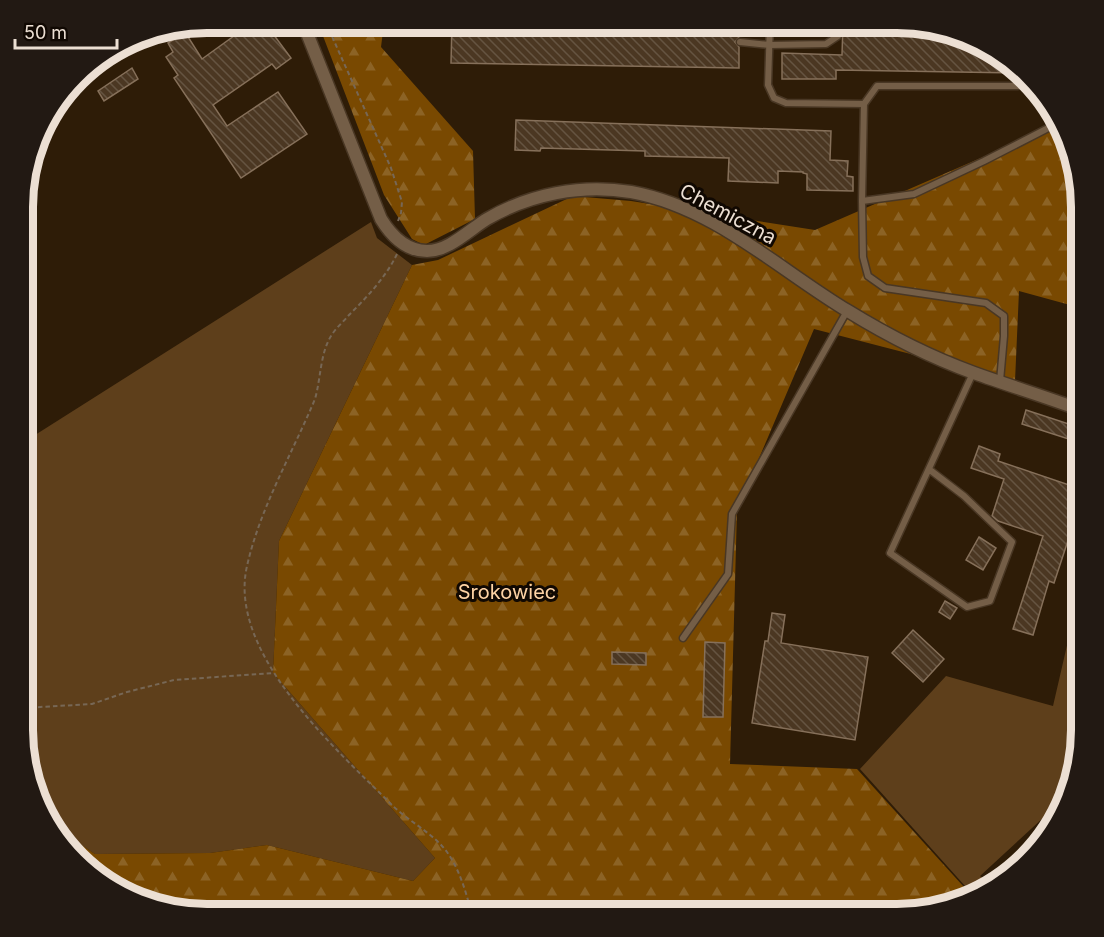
<svg xmlns="http://www.w3.org/2000/svg" width="1104" height="937" viewBox="0 0 1104 937" font-family="Inter,sans-serif">
  <defs>
    <pattern id="forest-firs" width="22" height="20" patternUnits="userSpaceOnUse" patternTransform="scale(1.5)"><rect width="22" height="20" fill="#794901"/><path d="M5 1l3.5 6h-7zM16 11l3.5 6h-7z" fill="#8c6325"/></pattern>
    <pattern id="building-back-hatch" width="6" height="6" patternUnits="userSpaceOnUse" patternTransform="scale(1.5)"><rect width="6" height="6" fill="#4b3722"/><path d="M-1 5l2 2M0 0l6 6M5-1l2 2" fill="none" stroke="#655441"/></pattern>
  </defs>
  <rect width="100%" height="100%" fill="#2e1c07"/>
  <path fill="#5e3f1b" d="M371,222l6,16 35,27 -133,276 -6,132 162,185 -22,23 -146,-36 -57,8 -115,1 -44,-29 -10,-14 -18,-69 1,-300z
    M1071,628h10v102l-13,65 -88,81 11,9 -17,11 -114,-127 86,-93 107,30z"/>
  <path fill="url(#forest-firs)" d="M318,23h66l-3,24 92,104 2,68 -51,26 -12,-6 -28,-44z
    M1061,123l20,72v113l-62,-17 -4,90 -201,-52 -77,181 -7,254 127,5 116,128 -5,3 -59,14h-702l-71,-14 -60,-40 -25,-35 44,29 115,-1 57,-8 146,36 22,-23 -162,-185 6,-132 133,-276 26,-5 135,-64 58,5 184,29z"/>
  <path fill="url(#building-back-hatch)" stroke="#86705a" stroke-width="1.5" d="M252,23h13l26,35 -15,11 -4,-5 -59,41 14,21 51,-34 29,42 -66,44 -67,-100 4,-3 -12,-18 7,-5 -5,-9 17,-11 17,27z
    M452,23h288l-1,14 -4,5 4,5v21l-288,-5z
    M843,23h66l69,18 45,32 -187,-3v9h-54v-26l60,2z
    M132,68l6,11 -34,22 -6,-10z
    M516,120l315,11 -1,29 18,1 -1,15 6,1v14l-46,-1v-16l-4,-1v-1l-25,-1v12l-50,-2 1,-23 -84,-2v-5l-104,-3 -1,3 -25,-1z
    M1026,410l55,18v15l-59,-19z
    M979,446l21,8 -2,7 83,28v12l-27,82 -5,-2 -16,54 -20,-6 30,-93 -45,-15 -6,-5 12,-37 -33,-11z
    M979,537l17,11 -13,22 -17,-10z
    M945,601l12,7 -7,11 -11,-7z
    M772,613l13,2 -4,28 87,14 -13,83 -103,-17 13,-82h3z
    M913,630l31,29 -21,23 -31,-29z
    M705,642l20,1 -2,74h-20z
    M612,652l34,1v12l-34,-1z"/>
  <g fill="none" stroke-linecap="round" stroke-linejoin="round">
    <defs>
      <path id="service" d="M770,23l-2,62 6,13 12,5 78,1 -2,97
        M740,42l30,3 56,-1 12,-8v-13
        M864,104l13,-18h141l12,-6
        M1000,381l4,-45v-20l-18,-13 -101,-15 -17,-12 -5,-19 -1,-56 52,-7 70,-33 76,-39
        M930,470l34,26 48,46 -22,59 -23,6 -77,-54 83,-180
        M683,638l45,-64 4,-60 115,-203"/>
      <path id="minor" d="M303,23l78,196c11,18 25,32 46,32 22,0 42,-21 60,-32 43,-25 94,-35 144,-27 83,15 147,77 217,119 39,24 82,46 126,62 36,13 72,24 107,37"/>
    </defs>
    <use href="#service" stroke="#493724" stroke-width="9"/>
    <use href="#minor" stroke="#493724" stroke-width="15"/>
    <path stroke="#776755" stroke-width="2" stroke-dasharray="4.5 3" stroke-linecap="butt" d="M326,23l65,145 11,34 -1,11 -3,8
      M397,254c-11,23 -30,43 -48,61 -6,7 -14,14 -18,21 -11,18 -10,42 -16,63 -23,55 -55,109 -68,167 -20,87 89,183 145,239 16,16 41,28 55,47 13,18 19,41 25,62
      M23,708l69,-4 35,-12 47,-12 99,-7"/>
    <use href="#service" stroke="#745e47" stroke-width="6"/>
    <use href="#minor" stroke="#745e47" stroke-width="12"/>
  </g>
  <g text-anchor="middle" dominant-baseline="central" stroke-width="6" stroke-linejoin="round" paint-order="stroke">
    <g font-size="20" fill="#ecdfd3" stroke="#100802">
      <text transform="translate(728 214) rotate(28)">Chemiczna</text>
    </g>
    <g font-size="20" fill="#fdd2a4" stroke="#100802">
      <text x="507" y="592">Srokowiec</text>
    </g>
  </g>
  <path d="M0 0H1104V937H0ZM207 33H897A174 174 0 0 1 1071 207V730A174 174 0 0 1 897 904H207A174 174 0 0 1 33 730V207A174 174 0 0 1 207 33Z" fill="#221913" fill-rule="evenodd"/>
  <path fill="none" stroke="#ecdfd3" stroke-width="8" d="M207 33H897A174 174 0 0 1 1071 207V730A174 174 0 0 1 897 904H207A174 174 0 0 1 33 730V207A174 174 0 0 1 207 33Z"/>
  <path d="M15 39v9h102v-9" fill="none" stroke="#ecdfd3" stroke-width="3"/>
  <text x="24" y="39" font-size="18" fill="#ecdfd3" stroke="#100802" stroke-width="4.5" paint-order="stroke">50 m</text>
</svg>
